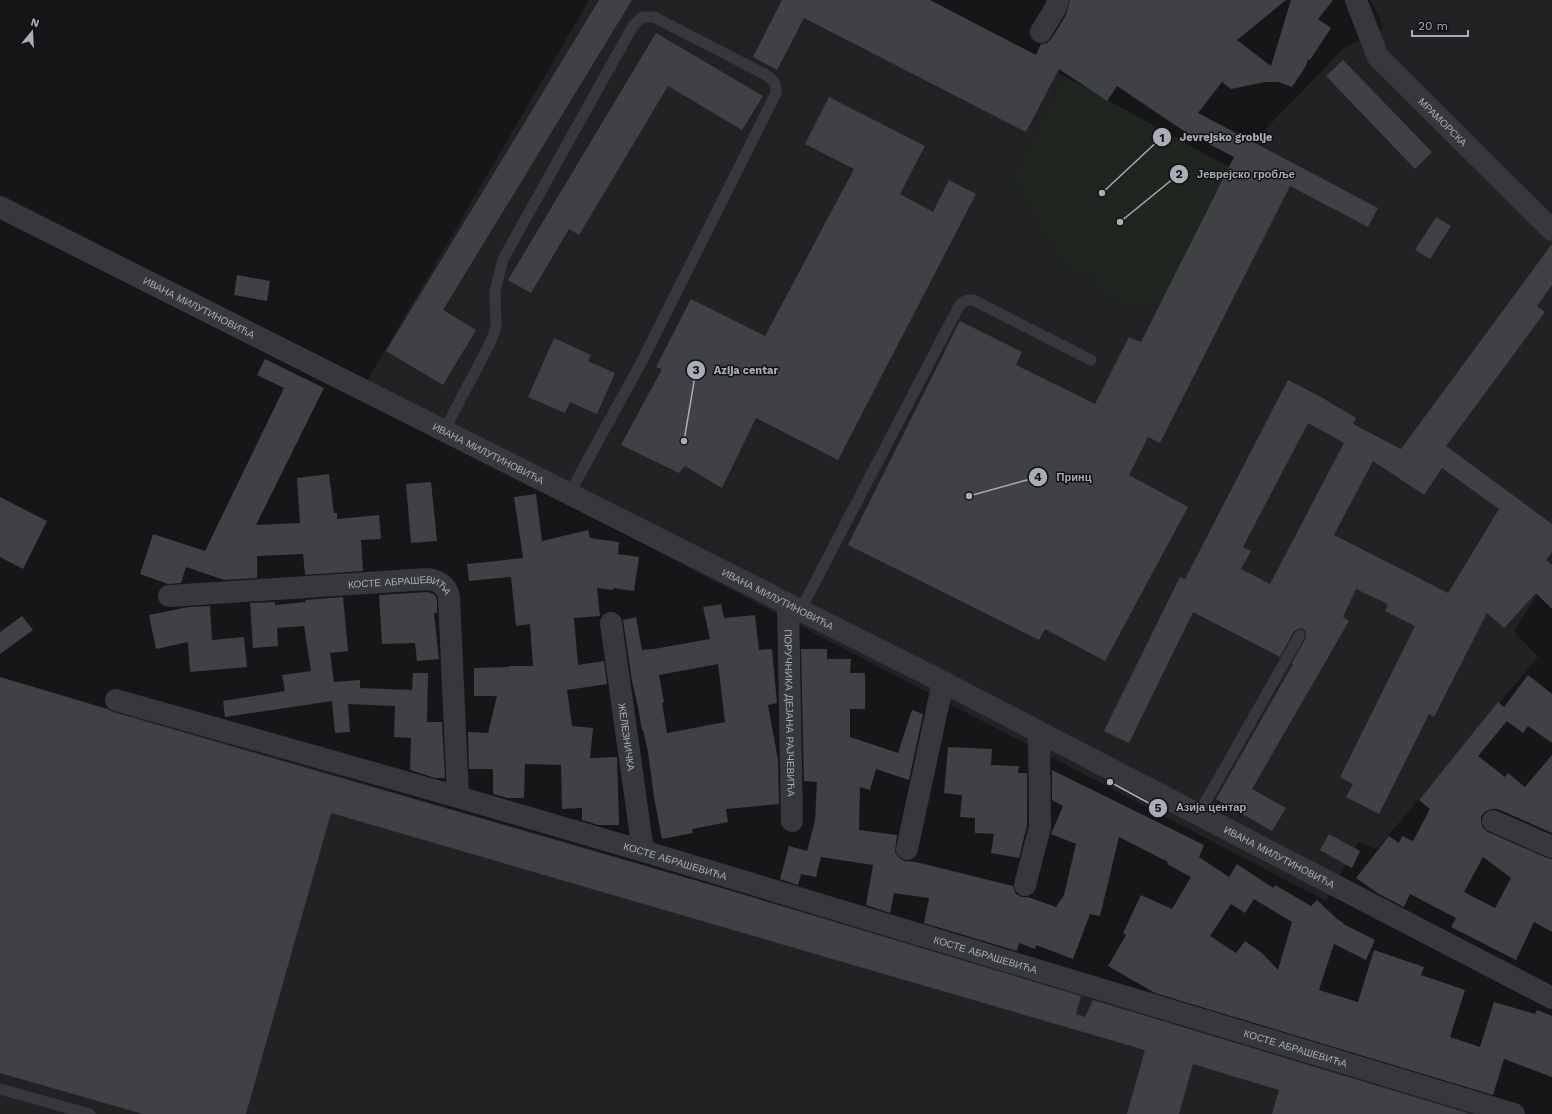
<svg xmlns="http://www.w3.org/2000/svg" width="1552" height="1114" viewBox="0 0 1552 1114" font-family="'Work Sans',sans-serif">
  <rect width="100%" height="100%" fill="#161618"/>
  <path fill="#222225" d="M589,0h332l65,33 78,43 -51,103 50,87 32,13 134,-112 114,-118 41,-22 -14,-27h182v572l-38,59 24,26 -161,192 -19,-7 -32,59 -967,-506z
    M0,677l813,237 686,200h-1499z"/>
  <path fill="#1e261f" d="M1064,76l165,91 -69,136 -21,5 -37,-16 -7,-13 -32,-13 -50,-87z"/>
  <path fill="#404145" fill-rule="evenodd" d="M599,0h33l-189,310 33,20 -33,55 -57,-34z
    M782,0h148l106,55 5,-11 6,-1 5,-5 14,-23 4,-15h216l-49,40 34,26 20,-66h42l-15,19 13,9 -21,32 -2,-1 -2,7 -14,21 -14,-5h-13l-34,7 -9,-7 -24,31 180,95 -10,19 -78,-41 -130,257 -12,-6 -19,38 59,32 -83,154 -60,-32 -6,11 -191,-95 112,-224 62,31 -6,13 79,39 34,-67 12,5 93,-185 -50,-26 -67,-45 -10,15 -48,-32 -33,63 -222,-114 -27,52 -24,-13z
    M656,33l107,63 -21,34 -74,-44 -89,149 -10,-6 -38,64 -23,-13z
    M1343,60l89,92 -17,17 -89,-93z
    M829,97l96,49 -25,48 33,18 16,-32 27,14 -138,266 -82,-42 -34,70 -37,-22 -6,7 -58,-28 41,-76 -6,-2 35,-68 74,37 89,-167 -49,-25z
    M1436,217l15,9 -21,33 -15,-9z
    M1552,244v41l-15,21 8,6 -99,134 106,78v28l-6,8 6,5v44l-16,-16 -32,35 -17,-15 -53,104 -5,-3 -50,100 -33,-17 7,-13 -13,-7 75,-151 -30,-15 3,-7 -32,-15 -13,28 6,4 -97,168 34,19 -14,23 -56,-32 77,-135 -1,-1 14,-25v-6l-2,-3 -4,-1 -6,3 -14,26 -87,-45 -64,131 -25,-12 76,-154 5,2 103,-199 33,17 35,21 -3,6 48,25zM1308,423l36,20 -74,141 -29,-15 10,-18 -8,-4zM1373,461l51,34 18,-27 57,41 -51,84 -114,-58z
    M237,275l33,6 -3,20 -33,-6z
    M554,338l37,17 -3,6 27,12 -18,41 -27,-12 -5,11 -37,-16z
    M265,359l59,29 -68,137 44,-2 -3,-45 32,-4 5,39h3v6l42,-4 2,24 -20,1 2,31 -58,4 -2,-21 -46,2v22l-33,2 -38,-13 -5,16 -13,1 -28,-10 13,-40 52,17 79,-163 -27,-13z
    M431,482l6,59 -26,2 -5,-59z
    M536,494l6,47 46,-11 2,8 29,4 -1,12 21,3 -5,34 -21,-3v2l-16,-2 3,28 -26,2 4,47 26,-4 3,23 -40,6 5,36 21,2 -3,30 27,-1 2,68h-21l-16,-5v-12l-20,1 -1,-44 -36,-1 -1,34h-16l-15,-4v-25h-24l-1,-37 20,1 9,-37h-23v-28l35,-1v-1h24l-3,-42 -14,2 -5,-49 -42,4 -2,-17 56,-6 -9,-61z
    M0,497l47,24 -24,48 -23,-12z
    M427,592l7,2 3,5v14h-3l5,46 -22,2 -2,-18 -33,1 -3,-49z
    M343,597l5,54 -18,2 4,29 26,-2v8l52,2 1,-17h15l-1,49h15l3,56h-10l-25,-8 1,-32 -17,-1 1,-31 -47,-2 2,28 -15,1 -3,-32 -107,16 -2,-16 62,-10 -3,-16 29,-4 -7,-45 -27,2 1,18 -25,2 -3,-45 25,-1v3l31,-3 -1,-2z
    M721,604l3,14 31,-3 4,35 13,-1 5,54 -9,2 10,55 1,44 -53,5 2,13 -36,7 1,4 -31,6 -8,-42 -6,-45 -5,-22h-1l-4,-23 -6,-26 -9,-61 13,-3 6,33 12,-1 56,-10 -7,-32zM718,664l7,58 -58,11 -5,-30 2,-1 -5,-27z
    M210,606l2,34 32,-3 3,30 -57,5 -2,-30 -32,7 -7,-34 39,-8z
    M22,616l11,14 -33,24v-22z
    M801,649h26v10h24l-1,14h15v36h-15v28l48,16 14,-43 11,4 -14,66 -33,-11 -6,21 -10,-3 -1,43 38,5 -2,17 4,6 5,3 12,1 97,24 3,8 6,3h6l28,10 8,-12 12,-51 -25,-10 12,-28 -11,-6v-30l152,75 -5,12 30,20 8,-13 36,24 2,-3 36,21 6,-6 20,19 7,4 -1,1 32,16 -9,20 -32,-16 -15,46 39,12 16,-52 50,17 -3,8 44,15 -15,47 30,10 14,-45 41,12 2,-4 15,6v61l-48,-18 -11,36 -338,-102 -47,-27 18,-31 -3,-2 18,-38 31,14 19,-32 -24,-13 1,-2 -49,-25 -19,79 -10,-2 -17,45 -37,-14 -1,4 -16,-6 -2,8 -93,-28 5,-25 -35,-5 -4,20 -24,-8 7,-40 -52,-8 -5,20 -15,-3 -3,11 -18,-6 9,-33 18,5 8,-30 2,-39 -13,-1zM1254,899l38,23 -14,48 -16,-17 -17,-12 -9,12 -26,-17 21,-32 14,9z
    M1528,675l24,19v49l-24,-17 -5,7 -16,-12 -29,35 27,21 3,-4 17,14 27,-32v78l-54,-24h-6l-6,2 -5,5v6l2,6 5,4 59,26 5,1v73l-18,-10 -18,38 -65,-33 5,-9 -46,-24 -6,13 -25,-13 -23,-16 33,-42 10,7 3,-7 11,5 17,-32 -11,-9 79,-98 6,5zM1483,857l28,21 -16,30 -31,-16z
    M0,677l107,32 6,3 605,175 363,109 -5,18 9,3 8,-17 378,114h-199l7,-24 -86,-26 -14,50h-52l18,-64 -814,-237 -85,301h-103l-143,-41z
    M948,747l44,2 -1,16 28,1 -1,7h9v52l-8,33 -28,-5 3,-19 -19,-1v-15l-15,-1 2,-22 -18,-2z
    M1329,834l31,17 -8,17 -32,-18z"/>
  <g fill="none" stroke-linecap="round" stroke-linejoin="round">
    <path stroke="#37383d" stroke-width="11" d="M444,431l46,-88 6,-15 -1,-37 8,-32 130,-233 9,-9h12l114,59c6,5 9,9 8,17l-135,270 -72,131
      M800,611l160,-307c4,-3 8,-5 13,-4l118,60
      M1198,815l102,-180
      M0,1089l90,25"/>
    <g stroke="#37383d" stroke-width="22">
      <path id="s1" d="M1356,0l22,57 174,173"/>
      <path d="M1041,32l14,-23 3,-9"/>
      <path id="s2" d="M169,596l259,-17c12,2 19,7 21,18l9,200"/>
      <path id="s3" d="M788,604l4,217"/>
      <path id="s4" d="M611,623l32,228"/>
      <path id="s5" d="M116,700l342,97 185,54 871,263"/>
      <path d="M1493,821l59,26"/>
      <path d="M907,849l36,-167"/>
      <path d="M1025,885l15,-58 -1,-94"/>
    </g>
    <path stroke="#37383d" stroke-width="22" id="s6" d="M0,207l943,475 609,316"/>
  </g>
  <g text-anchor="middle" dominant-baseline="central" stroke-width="3" stroke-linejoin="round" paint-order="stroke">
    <g font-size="10" fill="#a8adb8" stroke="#111113">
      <text stroke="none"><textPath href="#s1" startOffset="153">МРАМОРСКА</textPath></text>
      <text stroke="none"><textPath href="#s6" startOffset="223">ИВАНА МИЛУТИНОВИЋА</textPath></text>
      <text stroke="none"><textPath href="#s6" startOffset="547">ИВАНА МИЛУТИНОВИЋА</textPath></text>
      <text stroke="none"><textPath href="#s2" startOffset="233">КОСТЕ АБРАШЕВИЋА</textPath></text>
      <text stroke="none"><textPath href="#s6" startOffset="871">ИВАНА МИЛУТИНОВИЋА</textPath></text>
      <text stroke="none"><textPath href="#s3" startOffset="109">ПОРУЧНИКА ДЕЈАНА РАЈЧЕВИЋА</textPath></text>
      <text stroke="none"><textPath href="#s4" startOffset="115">ЖЕЛЕЗНИЧКА</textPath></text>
      <text stroke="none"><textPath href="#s6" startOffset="1435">ИВАНА МИЛУТИНОВИЋА</textPath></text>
      <text stroke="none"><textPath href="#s5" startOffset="582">КОСТЕ АБРАШЕВИЋА</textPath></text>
      <text stroke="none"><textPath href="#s5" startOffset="906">КОСТЕ АБРАШЕВИЋА</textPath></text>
      <text stroke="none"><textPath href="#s5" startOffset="1230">КОСТЕ АБРАШЕВИЋА</textPath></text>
    </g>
  </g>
  <path fill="none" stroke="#a8adb8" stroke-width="1.5" d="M1102 193L1162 137M1120 222L1179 174M684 441L696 370M969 496L1038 477M1110 782L1158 808"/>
  <g fill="#a8adb8" stroke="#111113" stroke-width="1.5">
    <circle cx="1102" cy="193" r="4"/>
    <circle cx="1120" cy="222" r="4"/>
    <circle cx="684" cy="441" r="4"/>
    <circle cx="969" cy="496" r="4"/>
    <circle cx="1110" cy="782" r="4"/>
    <circle cx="1162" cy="137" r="10"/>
    <circle cx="1179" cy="174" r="10"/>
    <circle cx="696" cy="370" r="10"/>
    <circle cx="1038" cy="477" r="10"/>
    <circle cx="1158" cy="808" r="10"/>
  </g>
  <g font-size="12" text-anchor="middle" font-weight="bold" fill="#111">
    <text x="1162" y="142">1</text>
    <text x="1179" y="178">2</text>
    <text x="696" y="374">3</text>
    <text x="1038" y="481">4</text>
    <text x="1158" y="812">5</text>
  </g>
  <g font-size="11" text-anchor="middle" font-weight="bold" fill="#a8adb8" stroke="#111113" stroke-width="3" stroke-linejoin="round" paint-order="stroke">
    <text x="1226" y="141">Jevrejsko groblje</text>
    <text x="1246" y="178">Јеврејско гробље</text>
    <text x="746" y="374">Azija centar</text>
    <text x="1074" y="481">Принц</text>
    <text x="1211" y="811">Азија центар</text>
  </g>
  <g transform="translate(32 32) rotate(18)" stroke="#111113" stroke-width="3" paint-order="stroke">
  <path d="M0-3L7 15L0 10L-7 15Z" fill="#a8adb8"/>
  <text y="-6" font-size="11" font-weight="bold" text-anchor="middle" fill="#a8adb8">N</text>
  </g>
  <path d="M1412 30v6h56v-6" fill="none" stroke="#a8adb8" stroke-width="2"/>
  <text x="1418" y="30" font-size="12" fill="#a8adb8" stroke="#111113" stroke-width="3" paint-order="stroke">20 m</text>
</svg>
